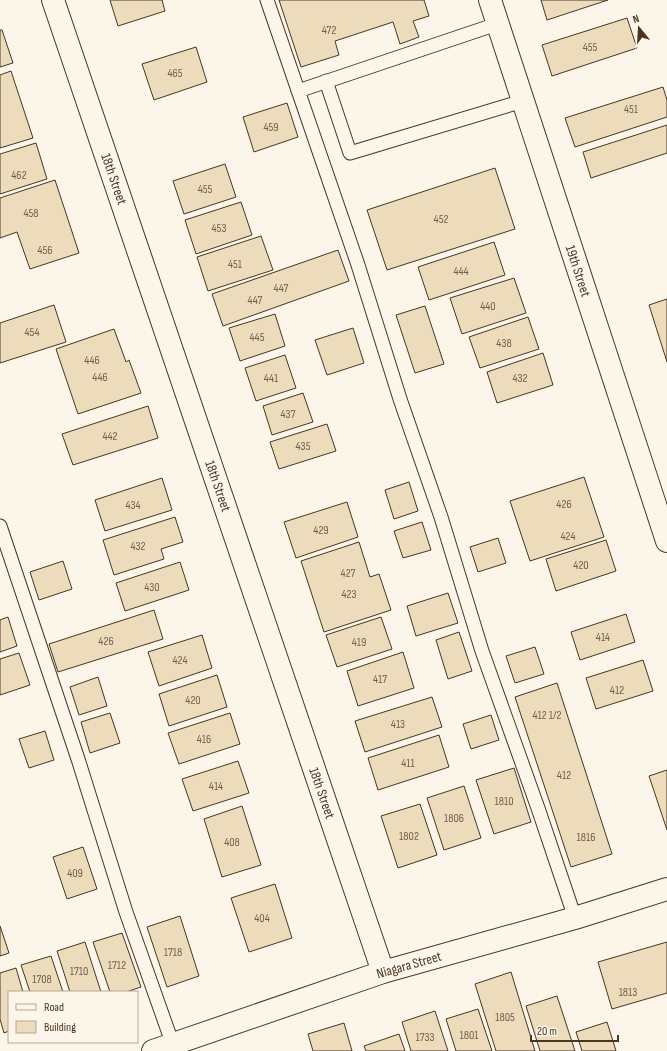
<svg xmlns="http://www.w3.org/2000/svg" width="667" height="1051" viewBox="0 0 667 1051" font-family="'Sofia Sans Condensed',sans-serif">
  <rect width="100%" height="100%" fill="#fbf6e9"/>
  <path fill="#ecdcbc" stroke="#4a3520" d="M110,0h52l3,11 -47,15z
    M279,0h145l5,16 -16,5 6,16 -19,7 -7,-22 -58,19 4,14 -38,12z
    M541,0h67l-61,20z
    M627,18l10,30 -85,28 -10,-31z
    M0,30h2l11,33 -13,4z
    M196,47l11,35 -53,18 -12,-36z
    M11,71l22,67 -33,10v-73z
    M663,87l4,13v17l-92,30 -10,-29z
    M287,103l11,34 -44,15 -11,-35z
    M667,125v28l-76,25 -8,-26z
    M36,143l11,36 -47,15v-40z
    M225,164l11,33 -52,17 -11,-33z
    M495,168l20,61 -128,41 -20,-60z
    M55,180l24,73 -49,16 -13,-37 -17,6v-40z
    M241,202l11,33 -56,19 -11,-34z
    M261,236l12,34 -65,21 -11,-34z
    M494,242l11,33 -76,25 -11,-33z
    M338,250l11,31 -126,45 -11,-32z
    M514,278l12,35 -64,21 -12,-36z
    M667,299v63l-18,-57z
    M54,305l12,37 -66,21v-40z
    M425,306l19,58 -29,9 -19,-58z
    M275,314l10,32 -45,15 -11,-33z
    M528,317l11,32 -59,19 -11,-31z
    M353,328l11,35 -37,12 -12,-35z
    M114,329l12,33 3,-2 12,33 -63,21 -22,-65z
    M543,353l10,32 -56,18 -10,-31z
    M285,355l11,33 -40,13 -11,-33z
    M303,393l10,29 -41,13 -9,-29z
    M148,406l10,32 -85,27 -11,-31z
    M327,424l9,27 -57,18 -9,-27z
    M584,477l20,60 -74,24 -20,-60z
    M162,478l10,32 -67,21 -10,-31z
    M409,482l9,29 -24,8 -9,-29z
    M347,502l11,35 -62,21 -12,-36z
    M175,517l8,25 -22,7 3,10 -50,16 -11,-35z
    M422,522l9,28 -28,8 -9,-27z
    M498,538l8,25 -28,9 -8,-25z
    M606,540l10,31 -60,20 -10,-32z
    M359,542l11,35 9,-3 12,36 -67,22 -23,-71z
    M63,561l9,28 -33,11 -9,-28z
    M180,562l9,28 -64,21 -9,-28z
    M448,593l10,30 -42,13 -9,-30z
    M154,610l9,29 -105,33 -9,-28z
    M626,614l9,28 -55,18 -9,-28z
    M8,617l9,29 -17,6v-32z
    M381,617l11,32 -55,18 -11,-32z
    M459,632l13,39 -24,8 -12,-39z
    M202,635l10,33 -53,18 -11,-34z
    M535,647l9,27 -29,9 -9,-27z
    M403,652l11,36 -56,18 -11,-35z
    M19,653l11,32 -30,10v-36z
    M643,660l10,31 -57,18 -10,-31z
    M217,675l10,32 -58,19 -10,-32z
    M98,677l9,29 -28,9 -9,-28z
    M557,683l55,171 -41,13 -56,-170z
    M432,697l10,30 -77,25 -10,-31z
    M110,713l10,30 -30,10 -9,-31z
    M230,713l10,31 -61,20 -11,-31z
    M491,715l8,25 -28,9 -8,-25z
    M45,731l9,29 -25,8 -10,-29z
    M439,735l10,32 -71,23 -10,-32z
    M238,761l11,32 -56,18 -11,-32z
    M514,768l17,54 -37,12 -18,-54z
    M667,770v60l-18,-54z
    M464,786l17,52 -37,12 -17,-52z
    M420,804l17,51 -39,13 -17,-52z
    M242,806l19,59 -39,12 -18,-58z
    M83,847l14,42 -30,10 -14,-42z
    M275,884l17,54 -43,14 -18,-54z
    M180,916l19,60 -32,11 -20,-60z
    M0,926l9,27 -9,3z
    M122,933l19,54 -15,5h-16l-17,-50z
    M85,942l16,50h-31l-13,-41z
    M667,942v51l-55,16 -14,-47z
    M51,956l12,36h-33l-9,-27z
    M16,968l7,24h-14v39l-5,2 -4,-14v-46z
    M511,972l24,79h-39l-21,-67z
    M557,996l18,55h-35l-14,-45z
    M478,1009l14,42h-36l-10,-32z
    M435,1011l13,40h-37l-9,-29z
    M607,1022l9,29h-34l-6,-19z
    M344,1023l8,28h-39l-5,-17z
    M399,1034l6,17h-39l-2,-5z"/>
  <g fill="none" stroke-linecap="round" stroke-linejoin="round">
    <defs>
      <path id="service" d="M267,0l91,265 42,134 41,118 41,134 57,160 36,107
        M326,81l24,72 173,-52
        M298,91l199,-67
        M0,526l78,233 48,153 47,133"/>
      <path id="minor" d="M53,0l330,972
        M490,0l177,541"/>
      <path id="tertiary" d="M153,1051l230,-79 192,-54 92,-29"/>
    </defs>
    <use href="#service" stroke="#4a3520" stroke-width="15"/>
    <use href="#minor" stroke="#4a3520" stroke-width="24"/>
    <use href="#tertiary" stroke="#4a3520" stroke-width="24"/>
    <use href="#service" stroke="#fbf6e9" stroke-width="13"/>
    <use href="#minor" stroke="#fbf6e9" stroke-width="22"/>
    <use href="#tertiary" stroke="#fbf6e9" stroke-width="22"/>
  </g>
  <g text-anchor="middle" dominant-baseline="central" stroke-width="3" stroke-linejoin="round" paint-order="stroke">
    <g font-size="12" fill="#725f47">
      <text x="329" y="30">472</text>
      <text x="590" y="47">455</text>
      <text x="175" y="73">465</text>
      <text x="631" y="109">451</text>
      <text x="271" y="127">459</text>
      <text x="19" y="175">462</text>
      <text x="205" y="189">455</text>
      <text x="31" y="213">458</text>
      <text x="441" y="219">452</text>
      <text x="219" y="228">453</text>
      <text x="45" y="250">456</text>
      <text x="235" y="264">451</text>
      <text x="461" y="271">444</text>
      <text x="281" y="288">447</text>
      <text x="255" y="300">447</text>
      <text x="488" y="306">440</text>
      <text x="32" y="332">454</text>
      <text x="257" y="337">445</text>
      <text x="504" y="343">438</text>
      <text x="92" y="360">446</text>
      <text x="100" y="377">446</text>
      <text x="271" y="378">441</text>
      <text x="520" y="378">432</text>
      <text x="288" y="414">437</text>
      <text x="110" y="436">442</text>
      <text x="303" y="446">435</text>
      <text x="564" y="504">426</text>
      <text x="133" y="505">434</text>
      <text x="321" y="530">429</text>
      <text x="568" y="536">424</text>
      <text x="138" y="546">432</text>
      <text x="581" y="565">420</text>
      <text x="348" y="573">427</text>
      <text x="152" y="587">430</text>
      <text x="349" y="594">423</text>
      <text x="603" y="637">414</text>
      <text x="106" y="641">426</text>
      <text x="359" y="642">419</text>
      <text x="180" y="660">424</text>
      <text x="380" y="679">417</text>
      <text x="617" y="690">412</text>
      <text x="193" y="700">420</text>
      <text x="547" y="715">412 1/2</text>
      <text x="398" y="724">413</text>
      <text x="204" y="739">416</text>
      <text x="408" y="763">411</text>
      <text x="564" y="775">412</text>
      <text x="216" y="786">414</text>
      <text x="504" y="801">1810</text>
      <text x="454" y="818">1806</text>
      <text x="409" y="836">1802</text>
      <text x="586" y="837">1816</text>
      <text x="232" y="842">408</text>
      <text x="75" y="873">409</text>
      <text x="262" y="918">404</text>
      <text x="173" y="952">1718</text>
      <text x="117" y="965">1712</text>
      <text x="79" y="971">1710</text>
      <text x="42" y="979">1708</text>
      <text x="628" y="992">1813</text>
      <text x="505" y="1017">1805</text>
      <text x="469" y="1035">1801</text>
      <text x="425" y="1037">1733</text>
    </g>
    <g font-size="14" fill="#4a3520" stroke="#fbf6e9">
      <text transform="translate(114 179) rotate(71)">18th Street</text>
      <text transform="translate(578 271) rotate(72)">19th Street</text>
      <text transform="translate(218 486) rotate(71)">18th Street</text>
      <text transform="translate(322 793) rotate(71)">18th Street</text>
      <text transform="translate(409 965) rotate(-16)">Niagara Street</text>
    </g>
  </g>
  <rect x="8" y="991" width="130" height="52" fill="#fbf6e9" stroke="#b4a999"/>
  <rect x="16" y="1004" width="20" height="6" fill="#fbf6e9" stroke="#b4a999"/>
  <text x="44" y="1011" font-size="12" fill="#4a3520">Road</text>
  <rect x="16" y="1021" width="20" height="12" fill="#ecdcbc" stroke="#b4a999"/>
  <text x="44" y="1031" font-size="12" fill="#4a3520">Building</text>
  <g transform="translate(639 28) rotate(342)" stroke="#fbf6e9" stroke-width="3" paint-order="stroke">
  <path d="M0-3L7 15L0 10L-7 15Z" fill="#4a3520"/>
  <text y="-6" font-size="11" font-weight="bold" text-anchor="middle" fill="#4a3520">N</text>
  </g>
  <path d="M531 1035v6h87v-6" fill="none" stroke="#4a3520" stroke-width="2"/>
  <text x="537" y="1035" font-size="12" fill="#4a3520" stroke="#fbf6e9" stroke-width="3" paint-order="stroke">20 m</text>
</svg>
